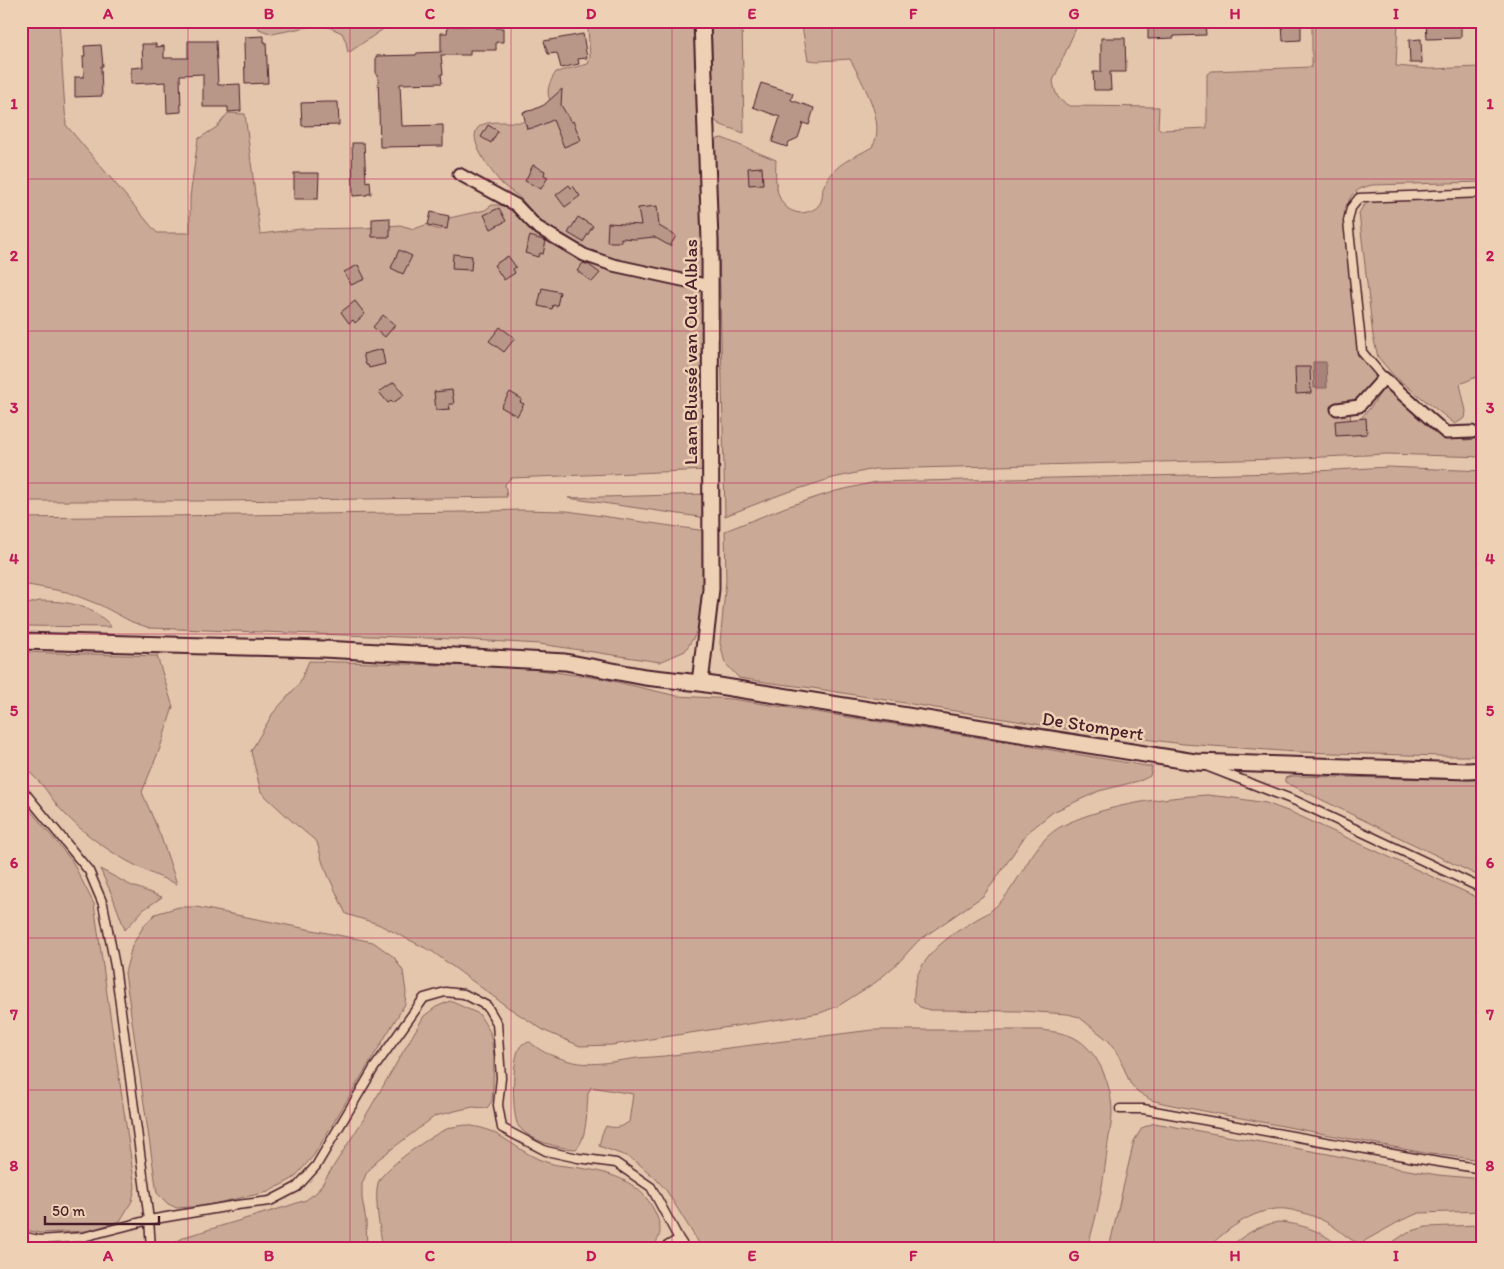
<svg xmlns="http://www.w3.org/2000/svg" width="1504" height="1269" viewBox="0 0 1504 1269" font-family="Itim,sans-serif">
  <rect width="100%" height="100%" fill="#e4c6ac"/>
  <filter id="ink" filterUnits="userSpaceOnUse"><feTurbulence type="fractalNoise" baseFrequency=".02" numOctaves="2"/><feDisplacementMap in="SourceGraphic" scale="10" xChannelSelector="R" yChannelSelector="G"/><feConvolveMatrix kernelMatrix="1 2 1 2 8 2 1 2 1" color-interpolation-filters="sRGB"/></filter>
  <g filter="url(#ink)">
    <path fill="#caaa96" stroke="#8a6460" d="M21,21h38l7,104 91,108h33v-36l8,-58 19,-12 11,-14 17,1 15,120 41,-5 63,-1 36,-3 14,4 17,-6 -2,4 12,3 4,-11 40,-9 7,-5h8l9,3 39,34 16,9 19,9 121,28 4,182 -197,8 -6,6 2,13 -283,4h-203z
      M256,21h139l-47,32 -2,-11 -4,-9 -13,-6 -12,-2 -45,9 -13,-5z
      M622,21h72l10,256c-36,-6 -81,-10 -115,-25 -11,-4 -37,-20 -45,-27 -9,-8 -15,-18 -23,-26 -5,-5 -12,-9 -18,-14 -9,-10 -35,-42 -26,-56 8,-12 40,-4 54,-8 8,-2 16,-9 23,-13 -9,-14 -7,-22 2,-36l32,-8 2,-6 -2,-30z
      M711,21h31l2,112 -23,-8 -7,-5z
      M801,21h278l-26,60c2,13 5,20 17,25l89,1 -1,20 3,3 46,-2v-54l5,-3 100,-4v-46h86l-2,45 34,3 50,-2 3,18v97l-111,3c-20,5 -24,11 -26,31l16,135c3,5 8,11 11,17 7,18 -9,29 -22,37l-1,25 20,-22 15,-22 70,51 10,3 18,-2v19l-96,-3 -107,5 -406,10 -41,9 -51,16 -57,22 -6,-268 -5,-108 8,-2 54,22c-1,19 -2,50 24,53 6,0 15,-3 18,-7 5,-5 4,-11 5,-18 2,-6 8,-14 13,-19 10,-10 25,-15 36,-22 16,-23 -11,-67 -22,-88l-31,2 -11,-1z
      M1483,196v178l-23,10 6,27 -1,7 -10,6 -61,-48 -16,-19 -5,-21 -14,-123 4,-7 6,-4z
      M1388,467l95,4v285h-41l-146,-4 -112,-8 -105,-13 -267,-43 -40,-5 -33,-5 -14,-15 -5,-20 6,-63 -1,-49 61,-24 50,-16 40,-9 405,-9z
      M708,494l-1,24 -139,-20z
      M520,510l47,1 139,20 -2,80 -10,26 -9,14 -25,11 -120,-18 -85,-5 -305,-11 -18,-6 -32,-17 -33,-13 -39,-7 -7,3v-70l442,-6z
      M39,601c22,0 42,2 61,15 4,4 9,6 11,11l-90,-1v-20z
      M21,652l136,4 16,51 -13,41 -18,44 19,45 16,47c-42,-16 -81,-38 -113,-71 -8,-8 -14,-18 -21,-27 -7,-8 -15,-15 -22,-22z
      M309,661l197,6 34,3 64,9 73,17 55,3 238,37 182,31 -2,9 -8,4 -43,11 -46,21 -26,21 -31,46 -13,17 -65,45 -20,22 -22,19 -38,24 -18,7 -208,32 -32,1 -35,-15 -36,-23 -76,-56 -55,-28 -32,-10 -23,-50 -6,-22 -24,-20 -32,-30 -10,-41 22,-38 26,-29z
      M1292,776l191,4v98l-198,-96v-4z
      M1207,795l27,3 32,5 27,10 190,87v260l-53,-6 -263,-50 -16,-4 -14,-9 -7,-8 -11,-27 -10,-15 -30,-24 -11,-3 -47,-3 -91,-1 -10,-3 -6,-6c-1,-15 3,-30 13,-42 13,-18 32,-29 50,-40 5,-3 12,-6 16,-10 29,-24 37,-69 73,-85 44,-20 94,-26 141,-29z
      M21,799l51,62 22,43 41,283 -3,14 -12,20 -32,10 -48,2 -19,-4z
      M100,869l30,16 32,12 -19,13 -18,20 -13,-35z
      M179,907h17l177,35 21,15 9,14 3,21 -1,12 -91,151 -20,23 -26,14 -65,14 -26,2 -9,-4 -11,-11 -32,-220 7,-27 11,-19 12,-13z
      M450,1001l29,13 11,18 4,23 -1,30 -1,16 -5,7 -14,-1 -14,3 -24,6 -59,45 -10,13 -4,10v14l4,23 1,27h-194l3,-6 8,-5 101,-30 21,-7 11,-8 48,-75 59,-101 12,-9z
      M872,1030h170c12,2 26,3 36,10 22,14 34,47 34,73 0,10 -3,21 -4,30 -4,36 -10,71 -21,105h-385l-36,-58 -10,-11 -18,-16 -12,-7 -27,-10 3,-12 4,-8c10,3 15,1 23,-4l4,-28 -42,-7 -3,6c-1,15 -1,47 -12,56 -18,-1 -44,-7 -57,-22 -8,-10 -7,-70 1,-80 2,-4 6,-4 10,-5 8,7 16,12 27,15 31,12 49,5 81,1 9,-1 18,-1 27,-2z
      M1154,1123l174,31 68,14 42,7 45,4v32l-64,2 -17,7 -36,20 -4,4c-14,-3 -23,-16 -36,-22 -11,-6 -27,-11 -40,-13 -28,-3 -60,20 -78,39h-99l25,-107 8,-13z
      M466,1125c6,1 13,2 19,4 22,8 39,26 61,33 11,4 23,4 34,6 34,5 64,15 77,49 5,12 4,22 -6,31h-268c-3,-18 -9,-49 -5,-65 4,-14 55,-49 69,-54 6,-3 13,-3 19,-4z
      M1278,1222c24,2 45,9 63,26h-112c14,-13 31,-23 49,-26z
      M1478,1225l5,1v22h-99l24,-16 18,-5z"/>
    <path fill="#a78479" stroke="#825c5a" d="M1313,362h13l1,26h-13z"/>
    <path fill="#b99788" stroke="#4a1f2b" d="M472,21h3l4,5h17v2h7v14h-7v8h-26v5h-29l2,19h-2l1,9 -42,1 2,42 41,-1v21l-63,1 -2,-72h-2v-19l40,-1 1,-2 24,-1v-19h6l1,-7h20z
      M1148,21h57l1,14 -32,1v2l-26,1z
      M1426,21h35v17l-34,1z
      M1282,22h19v18l-18,1z
      M583,34l4,24 -9,1 1,5 -18,4 -4,-15 -9,1 -4,-13z
      M264,36v6h2l2,41 -23,1 -1,-41h1v-6z
      M1101,38h24l1,34h-16l1,18h-17l-1,-18h8z
      M1421,39l1,24h-12l-1,-23z
      M188,41h28l2,44 22,-1 1,27 -13,1v-5h-25v-33l-23,1 1,37 -14,1 -1,-31 -35,2v-16l12,-1 -1,-23h14v3l8,-1v12h24z
      M101,45l2,21h-2l1,30 -27,1v-20h9l-1,-21h2l-1,-10z
      M761,83l32,10 -2,7 23,8 -5,17 -6,-2 -5,15 -9,4 -2,5 -15,-5 8,-25 -27,-10z
      M562,89l-1,16 10,17 2,-1 8,19 -17,7 -11,-27 -16,7 -10,2 -4,-17 10,-2 11,-5z
      M326,102h12l1,23 -37,1 -1,-23z
      M488,125l10,6 -7,12 -10,-6z
      M352,143h12l2,39 4,-1 1,13h-4v1l-14,1z
      M533,165l12,6 -1,4 4,2 -7,12 -16,-8z
      M762,167l1,17 -14,1 -1,-17z
      M294,173h25l-1,26h-24z
      M569,185l2,3 2,-2 7,10 -15,11 -9,-12z
      M657,206l2,20 17,10 -6,10 -16,-9 -19,2 -14,-1v4h-14l1,-19 33,2 -3,-17z
      M499,208l7,13 -15,8 -7,-14z
      M431,212l18,4 -2,13 -19,-4z
      M578,217l15,9 -10,16 -15,-9z
      M390,218v19h-18v-18z
      M530,236l16,5 -3,13 -3,-1 -2,4 -13,-4z
      M399,250l13,6 -9,18 -12,-6z
      M453,254l19,2 -1,14 -19,-1z
      M508,256l8,11 -3,2 2,4 -11,7 -10,-15z
      M583,263l6,2 11,8 -8,9 -15,-11z
      M358,265l7,14 -14,6 -7,-13z
      M542,288l18,4 -3,14 -4,-1 -1,4 -14,-3z
      M355,301l10,13 -10,9 -2,-3 -4,3 -8,-11z
      M383,315l12,10 -10,12 -12,-10z
      M500,327l15,11 -11,14 -15,-11z
      M382,349l3,15 -16,4 -1,-3h-2l-3,-11z
      M1295,367h15l1,26 -15,1z
      M394,382l10,13 -11,8 -2,-2 -3,2 -9,-11z
      M452,390l2,14h-5l1,5 -14,1 -2,-18z
      M510,392l12,7 -2,3 4,2 -7,12 -16,-9z
      M1366,418l1,16 -31,2 -1,-15z"/>
    <g fill="none" stroke-linecap="round" stroke-linejoin="round">
      <defs>
        <path id="service" d="M1384,378l-22,-26 -14,-131 3,-13 8,-10 124,-5
          M1206,766l90,35 187,88
          M21,788l68,83 14,33 12,62 34,254 2,28
          M1120,1109h23l283,51 57,9
          M21,1236l18,4 44,-3 66,-17 88,-15 33,-4 27,-14 19,-21 58,-98 50,-70 21,-6 19,2 23,12 10,17 4,55 -3,27 4,23 44,23 32,7 38,5 35,24 28,52 6,9
          M664,1248l15,-9"/>
        <path id="pedestrian" d="M459,174l57,31 21,22 47,28 29,10 97,21
          M1337,409l22,-3 25,-28 62,55 26,-1"/>
        <path id="minor" d="M21,641l302,8 242,13 80,15 55,6 495,79 273,9 15,-1
          M700,683l11,-94 -1,-348 -8,-220"/>
      </defs>
      <use href="#service" stroke="#4a1f2b" stroke-width="11"/>
      <use href="#pedestrian" stroke="#4a1f2b" stroke-width="15"/>
      <use href="#minor" stroke="#4a1f2b" stroke-width="19"/>
      <use href="#service" stroke="#eed1b4" stroke-width="8"/>
      <use href="#pedestrian" stroke="#eed1b4" stroke-width="11"/>
      <use href="#minor" stroke="#eed1b4" stroke-width="15"/>
    </g>
  </g>
  <path fill="none" stroke="#c2185b" stroke-width="1" stroke-opacity="0.55" d="M188,21v1227M350,21v1227M511,21v1227M672,21v1227M832,21v1227M994,21v1227M1154,21v1227M1316,21v1227M21,179h1462M21,331h1462M21,483h1462M21,634h1462M21,786h1462M21,938h1462M21,1090h1462"/>
  <g text-anchor="middle" dominant-baseline="central" stroke-width="5" stroke-linejoin="round" paint-order="stroke">
    <g font-size="19" fill="#4a1f2b" stroke="#eed1b4">
      <text transform="translate(690 352) rotate(-90)">Laan Blussé van Oud Alblas</text>
      <text transform="translate(1093 726) rotate(9)">De Stompert</text>
    </g>
  </g>
  <rect width="1504" height="1269" fill="none" stroke="#eed1b4" stroke-width="55"/>
  <path d="M45 1216v8h114v-8" fill="none" stroke="#4a1f2b" stroke-width="2.5"/>
  <text x="52" y="1216" font-size="15" fill="#4a1f2b" stroke="#eed1b4" stroke-width="4" paint-order="stroke">50 m</text>
  <rect x="28" y="28" width="1448" height="1214" fill="none" stroke="#c2185b" stroke-width="2"/>
  <g font-size="16" text-anchor="middle" font-weight="bold" fill="#c2185b">
    <text x="108" y="19">A</text>
    <text x="269" y="19">B</text>
    <text x="430" y="19">C</text>
    <text x="591" y="19">D</text>
    <text x="752" y="19">E</text>
    <text x="913" y="19">F</text>
    <text x="1074" y="19">G</text>
    <text x="1235" y="19">H</text>
    <text x="1396" y="19">I</text>
    <text x="14" y="109">1</text>
    <text x="1490" y="109">1</text>
    <text x="14" y="261">2</text>
    <text x="1490" y="261">2</text>
    <text x="14" y="413">3</text>
    <text x="1490" y="413">3</text>
    <text x="14" y="564">4</text>
    <text x="1490" y="564">4</text>
    <text x="14" y="716">5</text>
    <text x="1490" y="716">5</text>
    <text x="14" y="868">6</text>
    <text x="1490" y="868">6</text>
    <text x="14" y="1020">7</text>
    <text x="1490" y="1020">7</text>
    <text x="14" y="1171">8</text>
    <text x="1490" y="1171">8</text>
    <text x="108" y="1261">A</text>
    <text x="269" y="1261">B</text>
    <text x="430" y="1261">C</text>
    <text x="591" y="1261">D</text>
    <text x="752" y="1261">E</text>
    <text x="913" y="1261">F</text>
    <text x="1074" y="1261">G</text>
    <text x="1235" y="1261">H</text>
    <text x="1396" y="1261">I</text>
  </g>
</svg>
